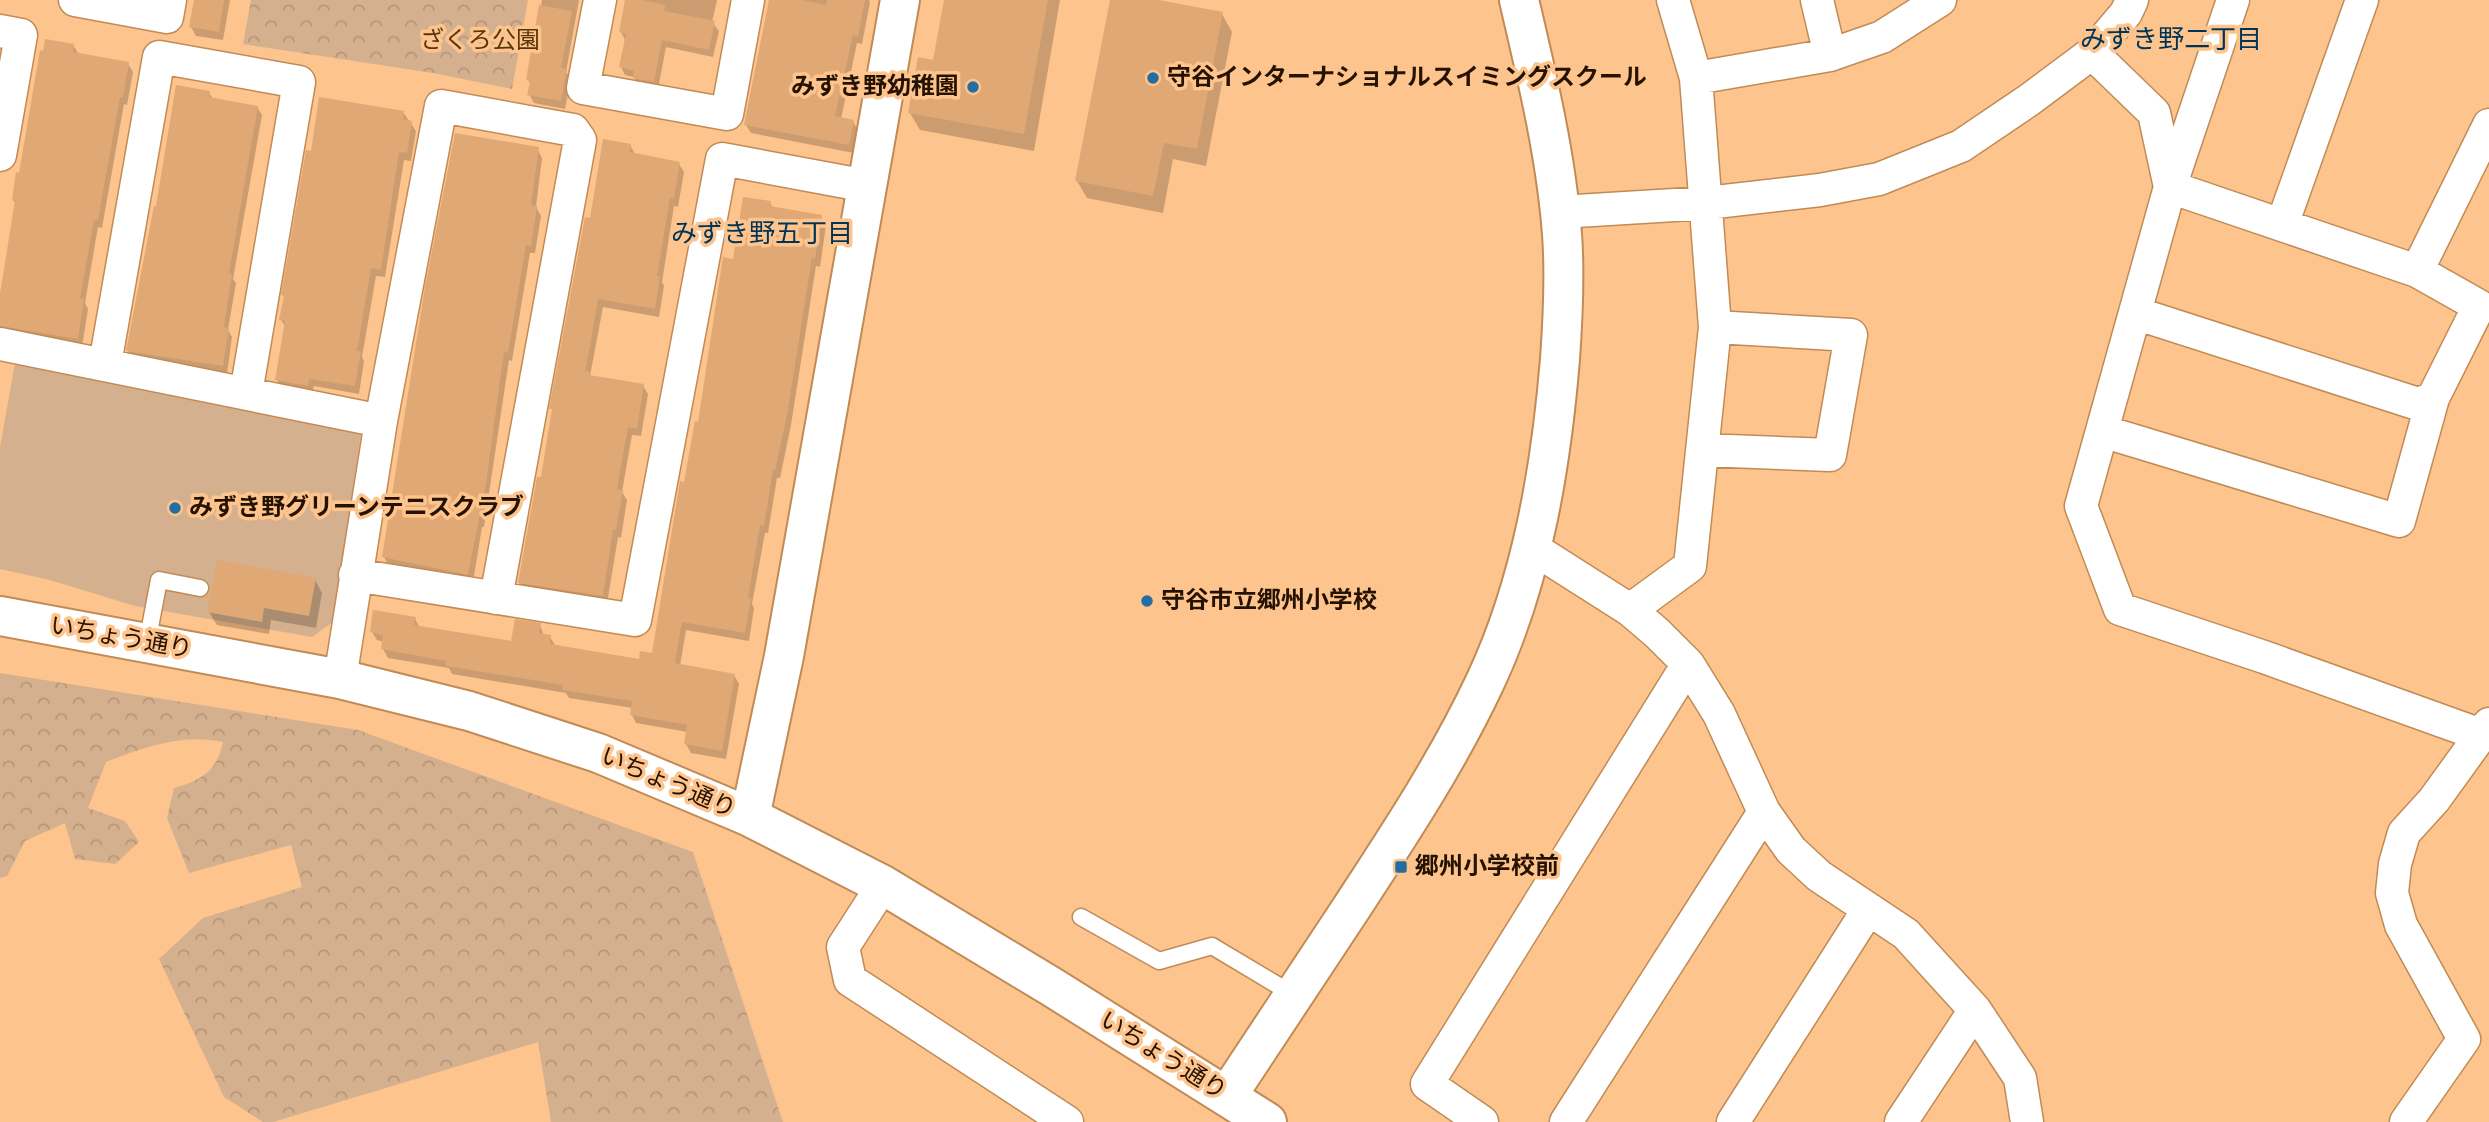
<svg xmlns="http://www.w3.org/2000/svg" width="2489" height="1122" viewBox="0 0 2489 1122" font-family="'Alegreya Sans','Noto Sans JP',sans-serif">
  <defs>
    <pattern id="forest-crowns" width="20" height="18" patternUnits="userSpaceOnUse" patternTransform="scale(1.75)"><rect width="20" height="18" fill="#d5b08e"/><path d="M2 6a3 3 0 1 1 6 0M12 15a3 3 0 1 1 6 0" fill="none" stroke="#b79679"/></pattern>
  </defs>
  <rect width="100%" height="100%" fill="#fdc48d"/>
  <path fill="url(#forest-crowns)" d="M251,0h277l-16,89 -79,-16 -190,-29z
    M0,673l358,57 335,122 90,270h-232l-13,-80 -265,80h-10l-39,-25 -65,-138 44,-41 99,-31 -11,-42 -102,28 -22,-55 7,-30c27,-7 44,-18 49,-46 -42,-9 -78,5 -117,20l-18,46 37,13 14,21 -24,22 -40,-5 -10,-36 -40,18 -18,35 -7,2z"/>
  <path fill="#d5b08e" d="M15,363l347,63 -28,195 -22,16 -177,-31 -85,-26 -50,-11v-122z"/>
  <path fill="#0003" d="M195,0h35l-7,40 -27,-4 -5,-9z
    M542,0h37l-13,72 5,7 -6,30 -31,-6 -5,-9 2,-9 -3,-5z
    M627,0h90l-5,22 7,9 -6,26 -47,-10 -8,42 -19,-3 -5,-9 -9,-2 -4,-8 4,-27 -4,-8z
    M771,0h98l1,2 -8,42 -5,-1 -16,76 12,3 5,8 -4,23 -103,-20 -5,-8z
    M946,0h114l-26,151 -114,-21 -10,-17 25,-51z
    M1112,0h38l72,14 10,18 -26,134 -33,-7 -10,54 -76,-15 -10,-17z
    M73,45l5,8 50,11 5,8 -6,33 -3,-1 -22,124 -4,-1 -13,76 3,6 -6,38 -82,-13v-36l16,-94 -3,-4 7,-25z
    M209,93l4,6 44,8 5,8 -29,164 3,4 -8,47 4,7 -5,37 -95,-16 -4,-8z
    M403,112l13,19 -5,30 -7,-1 -19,117 -9,-1 -14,81 2,4 -5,33 -45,-8 -2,8 -30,-6 -5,-8 9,-52 -5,-8 4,-22 -2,-3 29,-142z
    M630,145l5,9 44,10 5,8 -6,35 -4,-1 -12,76 2,4 -5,31 -56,-10 -13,69 53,10 5,8 -7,42 -9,-1 -10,57 5,8 -6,38 -3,-1 -11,67 -83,-13 -5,-9 23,-103 11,-68 -2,-3 41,-188z
    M537,149l5,9 -6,49 5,9 -6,37h-5l-18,108 -3,-1 -25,167h-2l-9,55 -84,-16 -5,-9z
    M770,203l3,5 48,9 5,8 -6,42 -4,-1 -25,159 -11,53h-3l-9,55h-3l-13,71 2,4 -5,33 -63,-11 -6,36 54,9 5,9 -13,75 -35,-6 -5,-9 2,-12 -52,-9 -4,-8 1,-7 -64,-10 -3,-5 -114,-19 -3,-6 -61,-10 -5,-9 1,-7 -7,-2 -5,-8 43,-13 5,9 93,15 27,-18 4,11 6,1 5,8 85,16 14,-6 32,-171 48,-223z
    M315,580l7,13 -6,35 -45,-8 -2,14 -52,-9 -8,-13z"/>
  <path fill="#dfa874" d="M194,0h30l-5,32 -30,-5z
    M625,0h17l24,5 -2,6 51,10 -6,29 -47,-10 -8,42 -21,-4 1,-7 -15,-4 7,-33 -7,-2z
    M769,0h33l24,5 1,-5h38l-7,36 -5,-1 -18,81 19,4 -5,25 -105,-20z
    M944,0h104l-24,134 -116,-21 10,-56 15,3z
    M1110,0h49l64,12 -26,137 -33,-6 -11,53 -78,-15z
    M539,5l33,6 -11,57 6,1 -6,32 -34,-6 3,-14 -4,-1z
    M45,39l29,5 -1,8 56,10 -6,35h-3l-22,123h-4l-14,78 4,1 -6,40 -78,-13v-32l15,-94h-3l4,-28 3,1 21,-123 3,1z
    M176,85l34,6 -1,6 49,9 -29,167 3,1 -8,53 5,1 -6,38 -97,-15 28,-145h2z
    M319,97l85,14 -1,8 9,2 -5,32 -8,-1 -18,118 -10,-2 -14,83h4l-6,35 -46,-7 -1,7 -33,-6 10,-59 -6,-1 5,-24 -3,-1 25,-145 5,1z
    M455,133l84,14 -8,58 6,1 -6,40 -5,-1 -18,108 -4,-1 -18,131 -18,92 -86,-18 43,-270z
    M603,139l28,5 -1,8 50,10 -6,37 -4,-1 -13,78h3l-5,33 -57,-10 -8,47 -5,25 5,1 -1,3 55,9 -7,45 -9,-2 -11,62 6,1 -7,40 -3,-1 -10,67 -85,-13 19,-106h4l11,-68h-3l36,-192 5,1z
    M743,197l28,4 -1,5 52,9 -7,44 -3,-1 -25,157 -12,56 -2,-1 -9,56 -4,-1 -12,73h3l-6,35 -63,-11 -7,41 60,11 -13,77 -38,-7 3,-19 -57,-10 2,-14 -70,-11 1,-5 -117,-19v-5l-65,-12 2,-14 -13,-3 3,-22 43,7 -2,8 97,16 4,-22 26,4 -2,10 12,2 -1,9 89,15 1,-8 12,2 28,-172 4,1 11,-61 3,1 25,-165 10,2z
    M217,560l99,18 -7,38 -45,-8 -2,14 -55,-10z"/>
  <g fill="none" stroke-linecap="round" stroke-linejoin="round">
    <defs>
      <path id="lane" d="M147,643l12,-63 41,8
        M1081,917l78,44 53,-15 82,49"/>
      <path id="street" d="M75,0l92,17 3,-17
        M600,0l-17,88 144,26 21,-114
        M1817,0l13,55
        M0,31l21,4 -21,120
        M2092,53l62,60 16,74 -89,319 39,103 144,48 217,78
        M1696,78l134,-23 52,-18 58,-37
        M1560,212l147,-9 113,-13 59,-11 82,-33 68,-46 63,-47 34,-40 6,-13
        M2282,225l80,-225
        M2417,271l72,-146
        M2135,313l283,91 15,-6
        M0,344l381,77
        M105,364l54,-307 140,25 -53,311
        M2102,431l297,90 34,-123 46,-92 -62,-35 -247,-84 63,-187
        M1703,450l127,5 21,-120 -136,-8
        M1531,547l99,63 27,23 31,31 31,50 45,98 27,38 28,26 87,58 69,76 45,68 7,44
        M355,575l280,45 87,-461 145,27
        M1630,610l60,-44 25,-239 -19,-249 -23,-78
        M340,679l41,-258 60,-315 132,24 7,10 -84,458
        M883,885l-40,62 7,33 217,142
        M1482,1122l-55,-38 261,-420
        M1566,1122l198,-310
        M1733,1122l135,-212
        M1901,1122l74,-112
        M2406,1122l58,-83 -63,-114 -9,-32 3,-29 9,-31 30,-33 55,-76"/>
      <path id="secondary" d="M0,616l340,63 129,32 129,42 152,64 133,68 169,102 215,135
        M750,817l34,-161 116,-656
        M1227,1096c42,-63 83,-126 125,-189 47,-72 96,-146 133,-225 47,-100 66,-214 75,-323 3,-42 5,-84 2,-125 -6,-79 -25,-157 -43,-234"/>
    </defs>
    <use href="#lane" stroke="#c18b56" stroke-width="19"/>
    <use href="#street" stroke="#c18b56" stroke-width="35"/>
    <use href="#secondary" stroke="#c18b56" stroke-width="42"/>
    <use href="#lane" stroke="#fff" stroke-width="16"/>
    <use href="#street" stroke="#fff" stroke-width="32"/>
    <use href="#secondary" stroke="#fff" stroke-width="38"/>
  </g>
  <g fill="#246da1" stroke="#fdc48d" stroke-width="2.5">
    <circle cx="1153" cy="78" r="7"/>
    <circle cx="973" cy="87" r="7"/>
    <circle cx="175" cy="508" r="7"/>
    <circle cx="1147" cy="601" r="7"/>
    <rect x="1394" y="860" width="14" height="14" rx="3.5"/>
  </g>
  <g text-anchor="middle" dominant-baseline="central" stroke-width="7" stroke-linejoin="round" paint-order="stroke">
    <g font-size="24" fill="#59350b" stroke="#fdc48d">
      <text x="480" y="41">ざくろ公園</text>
    </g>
    <g font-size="24" font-weight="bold" fill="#261200" stroke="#fdc48d" text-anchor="start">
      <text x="1167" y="78">守谷インターナショナルスイミングスクール</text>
      <text x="959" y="87" text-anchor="end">みずき野幼稚園</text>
      <text x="189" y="508">みずき野グリーンテニスクラブ</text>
      <text x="1161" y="601">守谷市立郷州小学校</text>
      <text x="1415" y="867">郷州小学校前</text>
    </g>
    <g font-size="24" fill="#261200" stroke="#fdc48d">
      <text transform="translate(121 638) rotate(10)">いちょう通り</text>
      <text transform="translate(668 783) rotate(23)">いちょう通り</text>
      <text transform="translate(1163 1056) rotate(32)">いちょう通り</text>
    </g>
    <g font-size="26" fill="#003456" stroke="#fdc48d">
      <text x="2171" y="40">みずき野二丁目</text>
      <text x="762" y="234">みずき野五丁目</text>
    </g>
  </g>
</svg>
